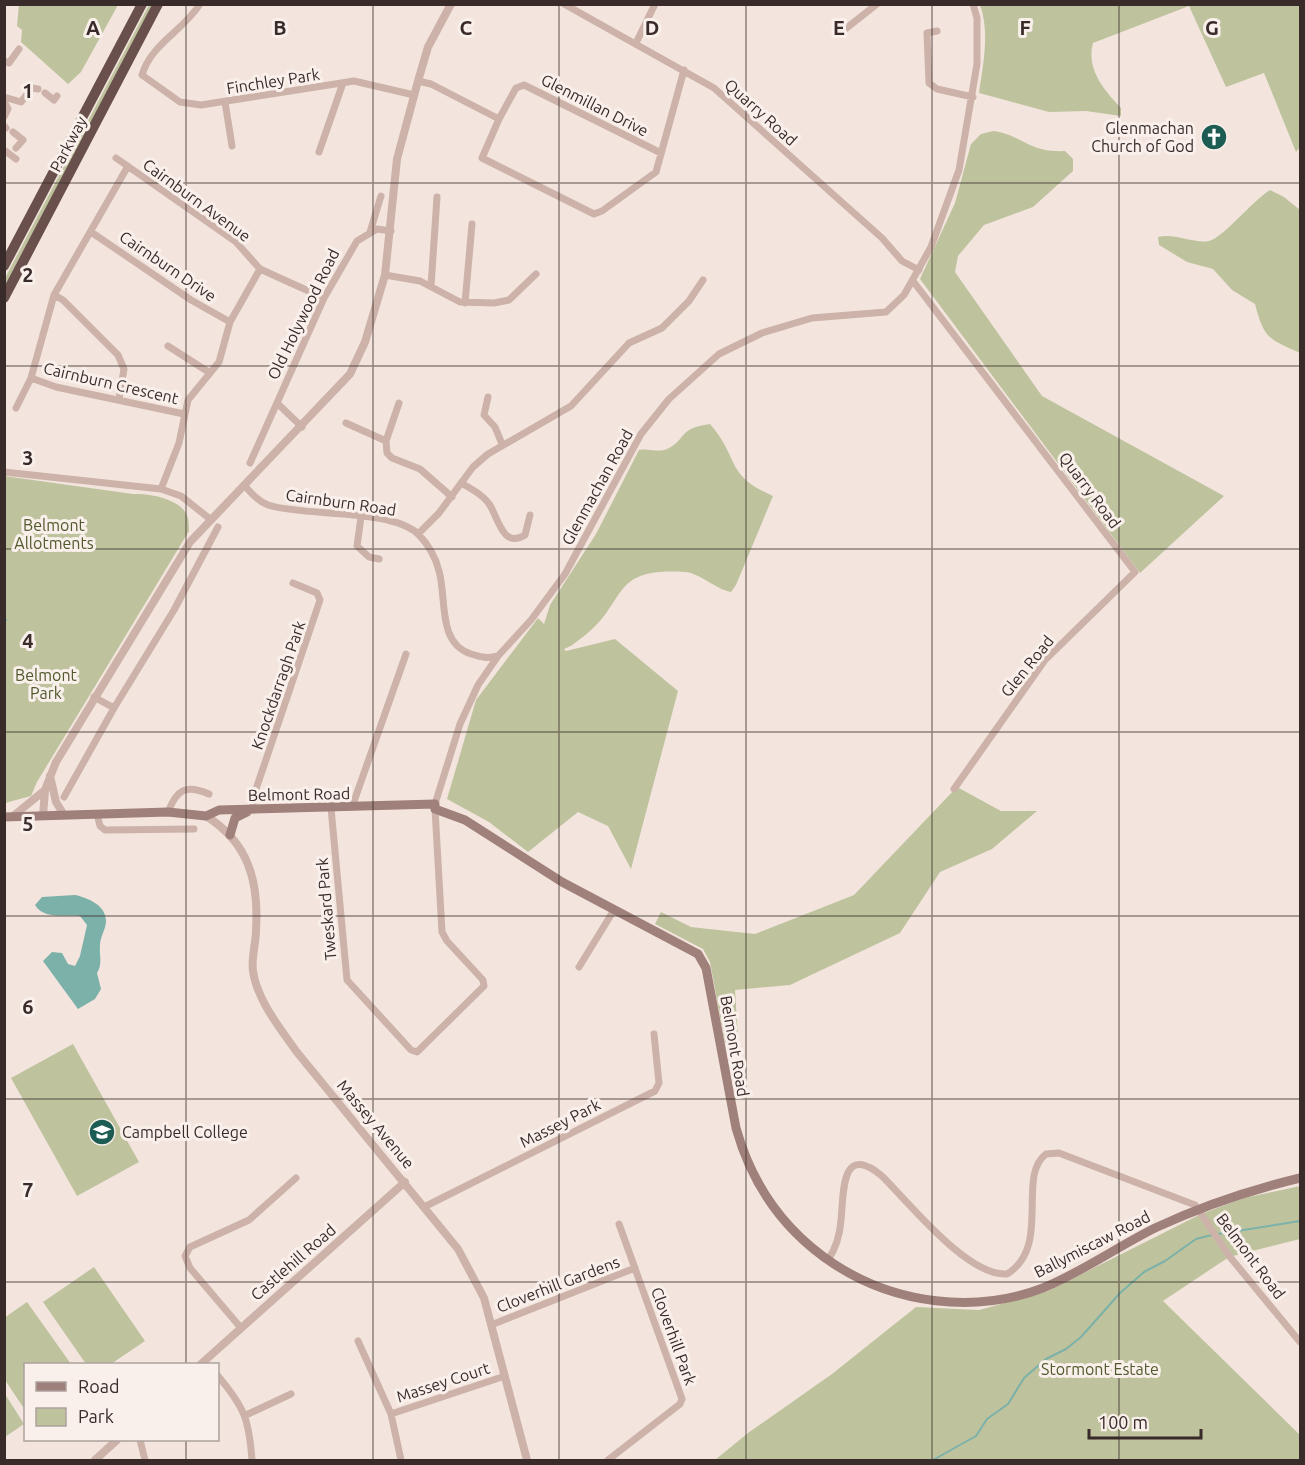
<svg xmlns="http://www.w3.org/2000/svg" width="1305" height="1465" viewBox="0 0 1305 1465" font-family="Ubuntu,sans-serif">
  <rect width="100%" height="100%" fill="#f3e5de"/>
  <path fill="#bec39d" d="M19,4h99v1l-37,67 -13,12 -47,-42 1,-12 -5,-4z
    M149,5h5l-149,280v-7z
    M980,5h320v142l-4,5 -32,-79 -38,14 -37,-81 -96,37c-7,27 11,47 28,65v8l-35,-5 -37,1 -70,-19c4,-28 11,-61 1,-88z
    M993,131c30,4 35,22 72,20l8,8v12l-40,36 -49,18 -26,31 -3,16 87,124 182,100 -84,77 -220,-294 35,-76 16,-59 10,-10z
    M1270,190l14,7 16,13v143c-32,-14 -36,-15 -45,-49l-23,-14 -19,-21 -26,-7 -28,-17 -1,-8c17,-4 36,7 51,4 14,-3 43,-40 61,-51z
    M710,424c30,34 14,51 63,72l-37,89 -5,7c-16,-3 -31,-19 -46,-20 -77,-5 -56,30 -102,65 -6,4 -12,10 -19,12l2,2 49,-12 63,52 -47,178 -23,-43 -30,-14 -50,40 -39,-30 -42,-23 29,-99 62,-82 6,6 6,-19 46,-71 43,-84c9,-2 19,3 28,-1 21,-10 9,-20 43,-25z
    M4,476l129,18c15,-1 44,4 53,19 3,5 3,13 3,18l-152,251 -6,14 -26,7z
    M957,787l44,24h36l-45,38 -52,23 -40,61 -110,52 -55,5 3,48 -13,5 -15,-81 -7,-13 -48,-25 6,-12 30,15 64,7 99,-39z
    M73,1044l66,118 -62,34 -66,-118z
    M1300,1186v53l-71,18 -66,44 137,134v25h-585l33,-27 84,-59 84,-67 63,3 67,-18 155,-78 43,-16z
    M94,1267l51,74 -34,23h-25l-43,-62z
    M27,1302l44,62h-45l-1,46 -20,-30 -1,-62z
    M5,1394l19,30 -19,13h-1z"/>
  <path fill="#7cb1a9" d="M75,895c13,3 31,10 31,26 0,8 -6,16 -6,24 -1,10 3,19 -3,28l4,16 -6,10 -17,10 -35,-48 9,-9 10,1 6,11 7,2 5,-10 7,-31 -7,-9c-15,-2 -36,4 -45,-11l7,-8z"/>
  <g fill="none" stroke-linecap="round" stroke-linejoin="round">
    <path stroke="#7cb1a9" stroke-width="2" d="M4,618l2,2
      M1218,1234l82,-13
      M933,1460l43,-24 11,-17 21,-15 16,-26 22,-19 20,-10 15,-12 39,-44 24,-21 21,-11 31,-22 16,-4"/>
    <path stroke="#ccb2a9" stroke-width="7" d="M200,4c-17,27 -49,40 -58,71l38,27 21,3 153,-24 60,14
      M564,4l150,84 168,150 20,23 17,9
      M937,31l-10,2 2,50 8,6 36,8
      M839,34l38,-30
      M636,43l19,-39
      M4,61l5,2 10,-14
      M418,81l13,3 68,35 -17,39 112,56 8,-3 54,-39 28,-102
      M45,93l9,7 3,-4
      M4,97l17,5 11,-14 6,1
      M4,101l4,8 -4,8
      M225,102l7,44
      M499,119l17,-31 8,-3 137,68
      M4,126l2,2
      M13,132l10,8 -7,8
      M4,150l12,9
      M319,152l24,-69
      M116,158l120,84 24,27 64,29
      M128,166l-74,129 -23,83 25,9 128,27
      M91,232l100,68 39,22
      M370,232l11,-36
      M385,275l35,6 40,21 34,1 15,-3 27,-26
      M913,281l222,291 -90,88 -91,129
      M431,286l6,-89
      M54,295l9,5 55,55 6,14 -5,30
      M465,303l7,-79
      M168,346l42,27
      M488,397l-4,18 11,12 7,17
      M277,403l25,24
      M16,408l15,-30
      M346,423l40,18 1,12 5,5 28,11 32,28
      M386,441l13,-38
      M250,463l74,-165 33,-57 20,-12 14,2
      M4,472l157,17 20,7 29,23
      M461,483c11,6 24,13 30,24 8,15 13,41 34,28l5,-20
      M244,485c7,8 14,16 24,20 37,12 125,3 151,30 9,9 17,23 20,36 8,28 -2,72 32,83 10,3 16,5 27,2
      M161,489l18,-46 9,-43 31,-38 11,-40 30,-53
      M361,517l-4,29 12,11 10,2
      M418,534l21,-21 34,-46 15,-13 83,-48 58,-63 33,-15 27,-27 14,-21
      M94,697l20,11
      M64,797l50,-89 60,-98 44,-83
      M435,804l25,-80 18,-39 20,-29 33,-36 34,-46 76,-140 28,-35 50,-45 43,-21 50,-15 74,-6 18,-17 27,-48 28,-77 18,-106v-46l-4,-14
      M352,807l54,-153
      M331,808l16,172 64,70 6,2 67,-66 -1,-6 -36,-39 -5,-9 -7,-123
      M252,810l2,-15 66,-195 -3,-7 -24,-10
      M168,812c9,-23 18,-28 41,-18
      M97,814l3,12 5,4 89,-1
      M579,967l35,-57
      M426,1206l229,-115 4,-8 -5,-49
      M828,1260c8,-12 12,-25 13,-40 3,-26 -1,-79 41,-44 27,27 86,101 125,98 45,-27 9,-98 39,-120l13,-1 136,52 35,52 70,85
      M491,1325l144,-57
      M241,1328l-51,-60 -5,-12 5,-9 59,-27 47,-42
      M358,1341l33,73 10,46
      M218,1376c27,32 31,44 34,84
      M391,1414l114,-38
      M246,1415l45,-21
      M140,1440l5,20
      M608,1460l72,-56 2,-5 -63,-175"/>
    <path stroke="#ccb2a9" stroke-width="8" d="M50,776l6,26 8,13
      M43,816l2,-26 11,-28 134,-220 160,-168 15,-32 20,-67 12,-116 21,-78 10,-34 23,-43
      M206,816c43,27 53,66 50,114 0,13 -5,28 -3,41 4,29 27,57 43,80l162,198 26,49 43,162
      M12,817l33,-27
      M201,1364l204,-182
      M95,1460l22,-20"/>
    <path stroke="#a0807a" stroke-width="9" d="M4,817l164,-5 38,4 13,-6 216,-6v5l30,11 97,62 136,72 8,14 30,160c16,57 48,103 98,136 61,40 141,50 209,24 39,-16 74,-41 112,-60 47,-22 95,-38 145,-50
      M230,835l5,-17 12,-6"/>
    <path stroke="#6a504d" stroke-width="10" d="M4,266l138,-262
      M4,298l154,-294"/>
  </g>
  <path fill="none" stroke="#392b29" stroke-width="1.5" stroke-opacity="0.55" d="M186,4v1360M373,4v1456M559,4v1456M746,4v1456M932,4v1456M1119,4v1456M4,183h1296M4,366h1296M4,549h1296M4,732h1296M4,916h1296M4,1099h1296M4,1282h1296M186,1440v20"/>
  <defs>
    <symbol id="church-disc" viewBox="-11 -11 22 22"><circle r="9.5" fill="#1d5c53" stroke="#faf0eb"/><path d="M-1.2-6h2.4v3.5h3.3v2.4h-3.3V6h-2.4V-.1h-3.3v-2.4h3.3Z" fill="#fff"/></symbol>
    <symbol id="school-disc" viewBox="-11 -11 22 22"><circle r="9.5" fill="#1d5c53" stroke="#faf0eb"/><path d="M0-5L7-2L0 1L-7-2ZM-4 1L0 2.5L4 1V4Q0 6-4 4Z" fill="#fff"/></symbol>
  </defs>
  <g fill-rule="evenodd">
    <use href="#church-disc" x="1199" y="122" width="30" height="30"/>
    <use href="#school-disc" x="87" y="1117" width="30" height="30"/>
  </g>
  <g text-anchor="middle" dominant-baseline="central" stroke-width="6" stroke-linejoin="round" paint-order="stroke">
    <g font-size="16" fill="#392b29" stroke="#faf0eb">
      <text transform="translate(273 81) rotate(-9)">Finchley Park</text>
      <text transform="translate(595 105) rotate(27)">Glenmillan Drive</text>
      <text transform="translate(761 112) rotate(42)">Quarry Road</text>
      <text transform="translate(68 144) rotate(-62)">Parkway</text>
      <text transform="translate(197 200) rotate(36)">Cairnburn Avenue</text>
      <text transform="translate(168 266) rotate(34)">Cairnburn Drive</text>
      <text transform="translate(303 314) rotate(-64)">Old Holywood Road</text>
      <text transform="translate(111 383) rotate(13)">Cairnburn Crescent</text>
      <text transform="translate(597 487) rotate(-61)">Glenmachan Road</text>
      <text transform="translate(1090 490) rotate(53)">Quarry Road</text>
      <text transform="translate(341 502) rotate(8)">Cairnburn Road</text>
      <text transform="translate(1027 666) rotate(-51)">Glen Road</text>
      <text transform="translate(278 685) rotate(-71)">Knockdarragh Park</text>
      <text transform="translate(299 794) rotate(-1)">Belmont Road</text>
      <text transform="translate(326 909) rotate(-95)">Tweskard Park</text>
      <text transform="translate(735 1046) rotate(80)">Belmont Road</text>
      <text transform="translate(560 1123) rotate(-27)">Massey Park</text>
      <text transform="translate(376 1124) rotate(50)">Massey Avenue</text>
      <text transform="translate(1092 1244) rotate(-27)">Ballymiscaw Road</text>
      <text transform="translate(1251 1256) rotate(53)">Belmont Road</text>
      <text transform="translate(293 1262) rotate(-41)">Castlehill Road</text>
      <text transform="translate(558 1284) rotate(-21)">Cloverhill Gardens</text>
      <text transform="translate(674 1336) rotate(70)">Cloverhill Park</text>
      <text transform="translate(443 1382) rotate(-18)">Massey Court</text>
    </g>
    <g font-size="16" fill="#392b29" stroke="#faf0eb" text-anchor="end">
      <text x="1194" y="128">Glenmachan<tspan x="1194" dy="18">Church of God</tspan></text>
      <text x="122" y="1132" text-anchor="start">Campbell College</text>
    </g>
    <g font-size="16" fill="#51582c" stroke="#faf0eb">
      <text x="54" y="525">Belmont<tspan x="54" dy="18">Allotments</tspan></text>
      <text x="46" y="675">Belmont<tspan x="46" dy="18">Park</tspan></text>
      <text x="1100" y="1369">Stormont Estate</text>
    </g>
  </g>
  <g font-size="20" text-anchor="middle" font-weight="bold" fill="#392b29" stroke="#faf0eb" stroke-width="6" stroke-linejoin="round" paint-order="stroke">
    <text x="93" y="35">A</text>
    <text x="280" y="35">B</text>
    <text x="466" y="35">C</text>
    <text x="652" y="35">D</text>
    <text x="839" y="35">E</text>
    <text x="1025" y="35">F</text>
    <text x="1212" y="35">G</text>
    <text x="28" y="98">1</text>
    <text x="28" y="282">2</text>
    <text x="28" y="465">3</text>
    <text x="28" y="648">4</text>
    <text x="28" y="831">5</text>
    <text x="28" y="1014">6</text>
    <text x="28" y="1197">7</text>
  </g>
  <rect width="1305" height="1465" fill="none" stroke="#392b29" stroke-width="12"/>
  <rect x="24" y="1363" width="195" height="78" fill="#faf0eb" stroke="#ada19d" stroke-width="1.5"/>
  <rect x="36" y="1382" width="30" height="9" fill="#a0807a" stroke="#ada19d" stroke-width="1.5"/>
  <text x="78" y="1393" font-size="18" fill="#392b29">Road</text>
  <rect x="36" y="1408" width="30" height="18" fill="#bec39d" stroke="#ada19d" stroke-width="1.5"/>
  <text x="78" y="1423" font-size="18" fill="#392b29">Park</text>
  <path d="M1089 1429v9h112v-9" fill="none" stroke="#392b29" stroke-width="3"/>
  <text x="1098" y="1429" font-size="18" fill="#392b29" stroke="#faf0eb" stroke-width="4.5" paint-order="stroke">100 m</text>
</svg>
